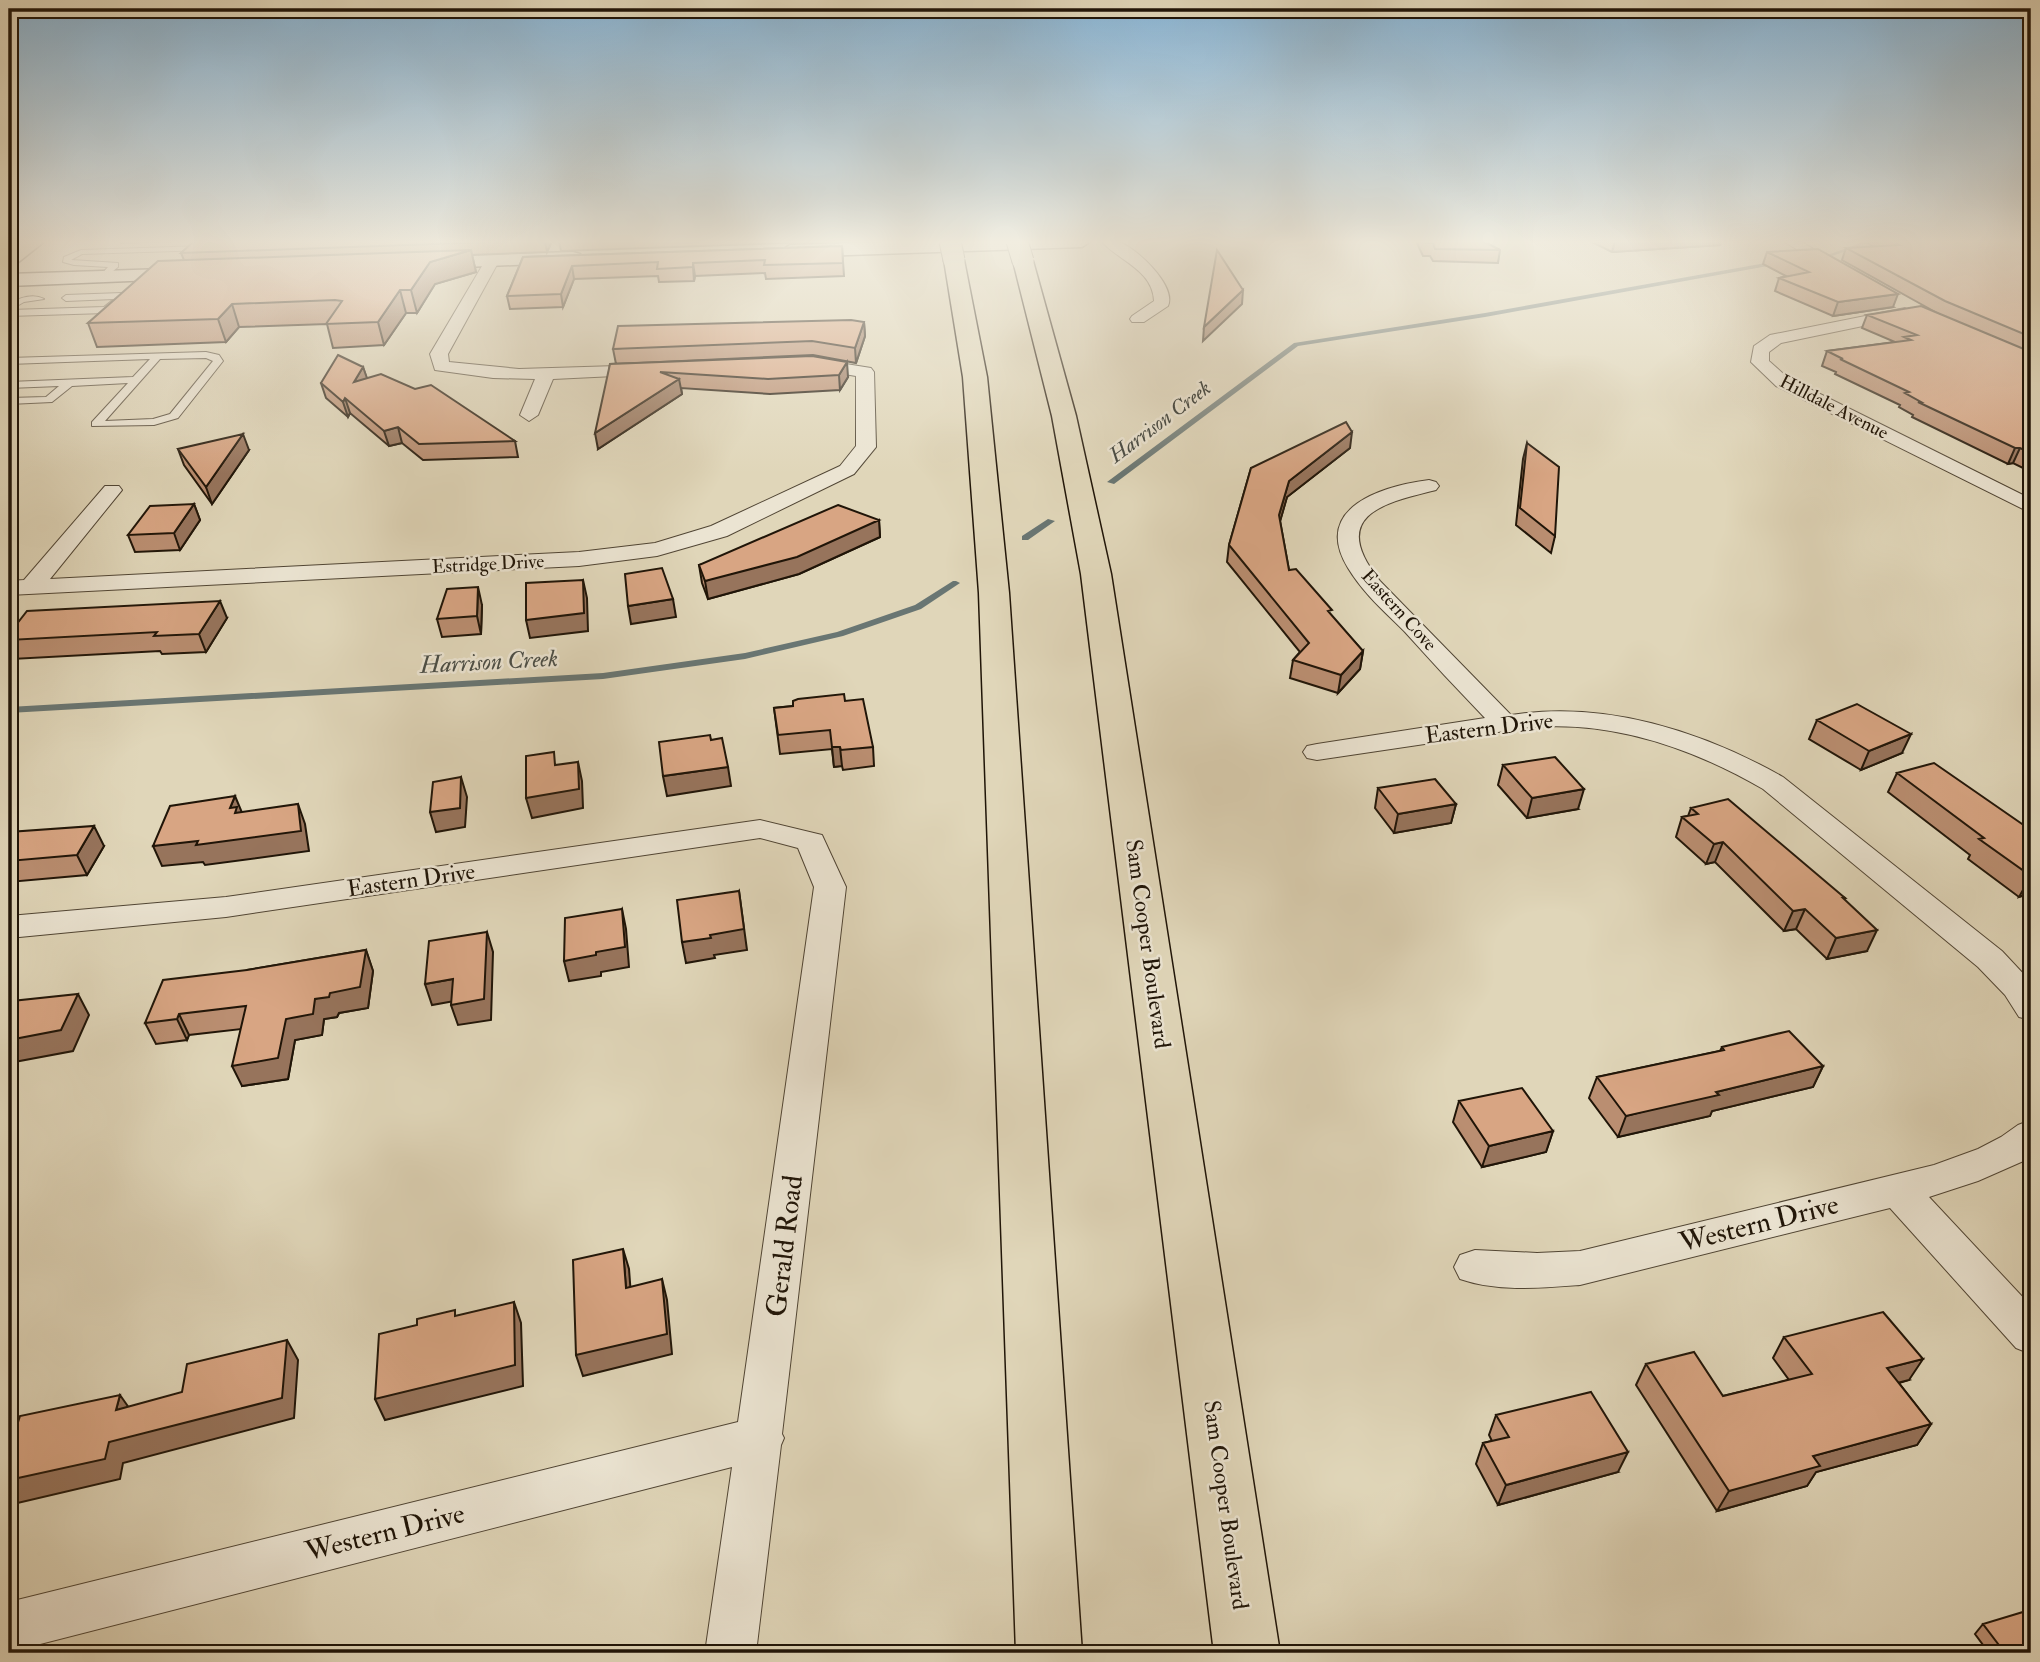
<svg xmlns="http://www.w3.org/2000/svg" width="2040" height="1662" viewBox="0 0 2040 1662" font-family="'IM FELL Double Pica',serif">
  <rect width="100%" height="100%" fill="#e0d6b9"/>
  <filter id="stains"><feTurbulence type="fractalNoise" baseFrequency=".00286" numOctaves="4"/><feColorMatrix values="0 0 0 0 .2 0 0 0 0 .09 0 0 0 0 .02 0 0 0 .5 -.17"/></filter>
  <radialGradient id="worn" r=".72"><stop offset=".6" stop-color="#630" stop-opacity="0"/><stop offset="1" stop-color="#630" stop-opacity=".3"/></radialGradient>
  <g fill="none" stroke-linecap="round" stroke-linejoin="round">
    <path fill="#697673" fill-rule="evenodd" d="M1867,241h8l-43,15 -5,-1z
      M1777,261l2,3 -294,53 -187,29 -184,138 -7,-2 187,-139 191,-30z
      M1048,519l7,2 -27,19h-6v-4z
      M953,581h3l4,2 -39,26 -78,27 -98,23 -142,20 -594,34v-6l594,-34 142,-20 92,-21 78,-27z"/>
    <defs>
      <path id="service" d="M204,246l3,4 -125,4 -11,6 47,3v4l-15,12 -4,-2 9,-10 -34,-2 -11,-3 1,-5 17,-7z
        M122,293l4,3 -1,2 -19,15 -97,3v-12c10,-6 24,-11 35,-5l-20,3 -14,8 94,-3 10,-8 -48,2 -4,-3 4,-3z
        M206,352l13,3 4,6 -45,57 -24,7 -62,1v-4l36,-39 -56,3 -20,16 -43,2v-6l37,-1 13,-11 -50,2v-6l124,-5 17,-18 -141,5v-6zM206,358l7,3 -43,53 -17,5 -48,2 55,-62z"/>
      <path id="minor" d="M1101,241c4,0 12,-1 16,0 19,6 60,45 51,65l-24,16h-12l-2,-3 2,-3 22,-15c-1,-31 -35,-40 -53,-60z
        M1783,241h17l47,28 -3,3h-10z
        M492,257l7,4 -51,93 1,8 70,7 131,-4 6,1 3,4 -3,4 -103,5 -15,36 -9,6 -9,-6 15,-36 -42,-1 -58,-8 -5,-16 55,-93z
        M1905,308l8,5 -2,3 -130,27 -12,9v9l19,17 243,121v14l-255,-127 -25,-24 3,-16 16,-11z
        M808,358l63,10 3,4 2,75 -22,27 -127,62 -70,20 -78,10 -570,29v-14l15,-1 81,-94h14l3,4 -72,89 529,-27 76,-9 56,-17 129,-60 16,-20v-70l-54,-9 -3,-4z
        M1429,480l7,2 3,4 -3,4c-52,13 -109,25 -56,91l131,134c94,-15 191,16 272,62l219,174 29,31v38l-12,-3 -14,-22 -27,-28 -215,-178c-69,-40 -148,-68 -229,-62 -23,2 -46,7 -69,11 -49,7 -99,15 -148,22l-10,-2 -4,-6 4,-6 10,-2 168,-26c-27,-28 -54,-57 -80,-86 -20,-20 -42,-39 -57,-64 -37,-61 35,-82 81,-88z
        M760,820l62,15 24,52 -64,547 2,4 -3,7 -25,208h-51l27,-186 -723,185v-50l729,-180 76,-535 -16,-39 -38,-10 -534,79 -217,21v-22l217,-19z
        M2031,1120v36l-3,3 -50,22 -49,16 102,109v48l-15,-6 -126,-140 -310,77c-39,3 -83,7 -120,-6l-6,-12 6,-12 15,-5 62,3 43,-2 354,-86 44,-16 23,-12 17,-12z"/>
      <path id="secondary" d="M917,241h174l-9,6 -292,10 -9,-6 9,-6z
        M573,252l7,2 3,4 -3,4 -160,7 -10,-6 10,-6z
        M195,268l7,2 3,4 -3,4 -193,8v-12z"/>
      <path id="primary" d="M24,241h21l-29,23 -7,2v-15z"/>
      <path id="motorway" d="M954,254l10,6 23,117 22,216 73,1060h-66l-37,-1060 -16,-216 -19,-117z
        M1023,255l10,6 43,155 35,158 169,1079h-66l-133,-1079 -29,-158 -39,-155z"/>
    </defs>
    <use href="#service" stroke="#504534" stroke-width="2"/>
    <use href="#minor" stroke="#504534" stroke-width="2"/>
    <use href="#secondary" stroke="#201508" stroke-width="3"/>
    <use href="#primary" stroke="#201508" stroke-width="3"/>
    <use href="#motorway" stroke="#201508" stroke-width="3"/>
    <use href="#service" fill="#ebe4d2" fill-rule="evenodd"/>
    <use href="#minor" fill="#ebe4d2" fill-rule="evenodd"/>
    <use href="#secondary" fill="#ebe4d2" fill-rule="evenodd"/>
    <use href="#primary" fill="#e0d6b9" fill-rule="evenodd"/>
    <use href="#motorway" fill="#e0d6b9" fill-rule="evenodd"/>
    <defs>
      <path id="motorway-bridge" d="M950,241l4,19
        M1017,241l6,20"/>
    </defs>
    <use href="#motorway-bridge" stroke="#201508" stroke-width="23" stroke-linecap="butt"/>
    <use href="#motorway-bridge" stroke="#e0d6b9" stroke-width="21"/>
  </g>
  <path fill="#ba8e71" stroke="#201508" stroke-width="2" d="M121,241h51l-51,2z
    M196,241h356l-5,11 -75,3 4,17 -41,12 -18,29h-11l-22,32 -51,3 -6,-24 -88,3 -13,15 -129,5 -9,-24 96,-63 -3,-7z
    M559,241h282l-280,10z
    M1416,241h67l17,9 -2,13 -65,-2 -3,-5h-7z
    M1590,241h131l-1,4 -108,7z
    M1864,241h167v231l-18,-9 -5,1 -96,-47 1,-2 -14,-8 1,-2 -65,-31 1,-2 -14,-6 5,-15 68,-9 -33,-14 5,-13 70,-2 -95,-53 4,-12 28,-1z
    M842,246l2,30 -78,3 -1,-6 -70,3 -1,5 -35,1 -1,-6 -84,3 -11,28 -53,2 -3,-13 16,-39z
    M1767,252l126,55 -60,9 -58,-25 4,-13 7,-2 -23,-12z
    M864,322l1,14 -9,27 -43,-8 -197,9 -3,-15z
    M812,356l36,21 -8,13 -70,4 -89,-6 1,6 -84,55 12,-85z
    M363,367l4,12 148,62 3,16 -95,3 -21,-17 -13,3 -39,-33 -2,4 -22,-19 -5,-15z
    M1527,443l28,93 -4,17 -35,-28 7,-66z
    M1350,448l-63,49 -7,24 9,49 74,81 -3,18 -22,24 -48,-15 3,-18 7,-8 -73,-90 2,-17 22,-77z
    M178,449l71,1 -37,54 -28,-39z
    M194,504l6,16 -20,30 -45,2 -7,-17z
    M879,520l1,17 -81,37 -91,25 -6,-16 -3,-18z
    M482,605l-1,29 -39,3 -5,-18z
    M227,618l-21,34 -44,2 -2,-3 -148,8 -3,-8v-17z
    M845,701l28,46 1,19 -31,4 -1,-4 -8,1 -2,-18 -52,5 -6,-46z
    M1817,720l85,33 -41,17 -52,-31z
    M1503,765l75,44 -51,9 -29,-33z
    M1897,773l128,53 6,-1v76l-6,-6 -6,2 -51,-38 2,-4 -82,-63z
    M1378,788l78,16 -5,19 -57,10 -19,-25z
    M1691,808l154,90 -1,2 23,51 -40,8 -31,-30 -12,2 -69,-69 -9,2 -30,-27 6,-20 6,-1z
    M9,832l95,14 -17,29 -78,7z
    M366,950l7,21 -5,37 -29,5 -2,4 -13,2 -2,16 -27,5 -7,39 -46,7 -1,-57 -52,6 -2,5 -31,4 -11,-21 102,-53z
    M1722,1047l101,19 -10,21 -101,24 -2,5 -92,21 -29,-39 8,-21 123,-26z
    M1459,1101l94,30 -7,21 -64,15 -29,-45z
    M1784,1337l125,43 -10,3 32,41 -14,21 -101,27 -9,14 -90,25 -81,-126 10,-21 77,32 66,-16 -16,-22z
    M1496,1415l122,57 -120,33 -22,-41 7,-21 9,-2 -3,-6z
    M1983,1624l48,29h-42l-14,-19z"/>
  <path fill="#97745c" stroke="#201508" stroke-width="2" d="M545,241h7l-5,11z
    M1615,241h106l-1,4 -108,7z
    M471,250l5,22 -41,12 -18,29 -6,-23 19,-28z
    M693,263l2,13 -1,5 -1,-14z
    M572,266l2,13 -11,28 -2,-13z
    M400,290l6,23 -22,32 -6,-23z
    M1243,290l-1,14 -39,37 1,-14z
    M1898,294l-5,13 -60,9 5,-14z
    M232,304l7,23 -13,15 -8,-23z
    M864,322l1,14 -9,27 -1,-15z
    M847,362l1,15 -8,13 -1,-15z
    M363,367l5,14 -14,1z
    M679,379l3,15 -84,55 -3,-16z
    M345,398l5,15 -2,4 -5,-15z
    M398,427l4,16 -13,3 -5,-15z
    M1352,432l-2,16 -63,49 -10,35 2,-17 10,-34z
    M243,434l6,16 -37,54 -6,-17z
    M2015,448h5l-7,15 -5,1z
    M194,504l6,16 -20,30 -6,-17z
    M879,520l1,17 -81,37 -91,25 -3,-18z
    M583,580l4,18 1,33 -58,7 -4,-18z
    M478,587l4,18 -1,29 -4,-18z
    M673,599l3,18 -45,7 -3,-18z
    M220,601l7,17 -21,34 -7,-18z
    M1363,651l-3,18 -22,24 3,-18z
    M1911,734l-9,19 -41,17 8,-19z
    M832,747h8l2,19 -8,1z
    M578,762l4,19 1,27 -51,10 -6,-20z
    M728,767l3,19 -64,10 -4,-20z
    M461,777l6,20 -2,30 -29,5 -6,-20z
    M1584,789l-6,20 -51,9 5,-20z
    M235,796l8,19 -1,3 -12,-10z
    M298,804l7,20 4,27 -104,14 -2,-3 -41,4 -9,-20z
    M1456,804l-5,19 -57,10 4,-19z
    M94,826l10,20 -17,29 -10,-20z
    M1723,842l-8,20 -9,2 8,-20z
    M2031,876v8l-6,11 -6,2z
    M739,891l8,59 -33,5 1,3 -29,5 -4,-21 28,-7z
    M622,909l4,20 3,38 -28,5v4l-32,5 -5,-20 32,-9z
    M1805,909l-9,20 -12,2 9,-20z
    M1877,930l-10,21 -40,8 9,-21z
    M487,932l6,20 -2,68 -33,5 -7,-20z
    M366,950l7,21 -5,37 -29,5 -2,4 -13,2 -2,16 -27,5 -7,39 -46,7 -10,-20 54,-47 29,-20 15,-6z
    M453,979l7,21 -28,5 -7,-21z
    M78,994l11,21 -16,36 -64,12v-23z
    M179,1014l10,21 -2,5 -10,-21z
    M1823,1066l-10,21 -101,24 -2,5 -92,21 8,-21 90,-24z
    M1553,1131l-7,21 -64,15 7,-21z
    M623,1249l6,20 3,40 -6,-21z
    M662,1279l5,21 5,54 -89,22 -7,-21z
    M514,1302l7,21 2,63 -138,34 -10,-21z
    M287,1340l11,20 -4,58 -171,45 -3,16 -111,26v-25l100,-38z
    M1923,1359l-14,21 -35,9 13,-21z
    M120,1395l14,20 -18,-5z
    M1931,1424l-14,21 -101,27 -9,14 -90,25 12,-20 84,-35z
    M1628,1452l-10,20 -120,33 8,-20z"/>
  <path fill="#d8a583" stroke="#201508" stroke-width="2" d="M194,241h323l-336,12z
    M1424,241h59l17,9 -65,-1 -2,-6h-8z
    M1891,241h140v96l-86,-36 -99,-53 53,-3z
    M842,246l1,17 -79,2 1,-5 -72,3v4l-36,2 1,-7 -86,4 -11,28 -54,2 16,-39z
    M1818,249l80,45 -60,8 -59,-24 30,-6 -42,-20z
    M471,250l-41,12 -19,28h-11l-22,32 -52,2 16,-23 -7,-1 -103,4 -14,15 -130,4 70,-62z
    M1217,250l26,40 -39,37z
    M1921,306l110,46v101l-11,-5h-5l-97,-46h3l-16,-9 4,-1 -69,-33h3l-16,-8 84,-11 -7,-3 13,-2 -50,-20z
    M851,320l13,2 -9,26 -43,-7 -199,8 5,-23z
    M338,355l25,12 -9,15 27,-8 34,15 16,-4 84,56 -96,3 -21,-17 -14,4 -39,-33 -2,4 -22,-19z
    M812,356l35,6 -8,13 -71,4 -108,-7 19,7 -84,54 15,-69z
    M1346,422l6,10 -63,49 -10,34 10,55 7,-1 36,41 -4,1 35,40 -22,24 -48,-15 16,-17 -80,-98 22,-77z
    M243,434l-37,53 -28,-38z
    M1527,443l32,24 -4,69 -35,-28z
    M194,504l-20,29 -46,2 22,-29z
    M838,505l41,15 -82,37 -92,24 -6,-16z
    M662,568l11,31 -45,7 -3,-32z
    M583,580l1,33 -58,7v-37z
    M478,587l-1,29 -40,3 10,-30z
    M220,601l-21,33 -45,2 3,-4 -148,8v-6l18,-23z
    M844,694l1,7 18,-2 10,48 -32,3 -1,-3h-8l-2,-17 -52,5 -4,-27 19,-2v-5l5,-2z
    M1857,704l54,30 -42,17 -52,-31z
    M710,735l1,5 11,-2 6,29 -65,9 -4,-34z
    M554,752l1,13 23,-3 1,27 -53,9v-42z
    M1555,757l29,32 -52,9 -29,-33z
    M1934,763l91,63 6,-1v51l-52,-37 5,-1 -87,-65z
    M461,777l-1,31 -30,4 3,-30z
    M1435,779l21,25 -58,10 -20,-26z
    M235,796l-5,12 7,-1 -2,6 63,-9 3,27 -105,14 2,-4 -45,5 17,-40z
    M1728,799l117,99h-2l34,32 -41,8 -31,-29 -12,2 -70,-69 -9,2 -32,-27 16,-3 -7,-6z
    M94,826l-17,29 -68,6v-29z
    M739,891l5,38 -34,6 1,3 -29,4 -5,-42z
    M622,909l3,38 -29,5v3l-32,6 1,-43z
    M487,932l-3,67 -33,6 2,-26 -28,5 4,-43z
    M366,950l-6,37 -30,6 -1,4 -14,2 -2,15 -27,5 -8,39 -46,8 14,-60 -67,8 -2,5 -32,4 18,-43 84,-10z
    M78,994l-17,36 -52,10v-32l3,-7z
    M1789,1031l34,35 -107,26 3,3 -93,21 -29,-39 127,-27 -2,-3z
    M1522,1088l31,43 -64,15 -30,-45z
    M623,1249l3,39 36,-9 5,55 -91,21 -3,-95z
    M514,1302l1,63 -140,34 4,-65 38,-9v-6l38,-9v6z
    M1883,1312l40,47 -36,9 44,56 -118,32 7,10 -91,25 -83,-127 48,-12 29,44 89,-22 -28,-37z
    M287,1340l-5,58 -173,44 -4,17 -96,21v-35l2,-1 9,-28 100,-21 -4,15 66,-18 5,-28z
    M1591,1392l37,60 -122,33 -23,-42 26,-6 -13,-22z
    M2023,1612l8,11v30h-26l-22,-29z"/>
  <linearGradient id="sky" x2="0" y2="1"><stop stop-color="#88b5d6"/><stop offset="0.51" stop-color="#f1ede0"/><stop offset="1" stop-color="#f1ede0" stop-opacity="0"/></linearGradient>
  <rect width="2040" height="474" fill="url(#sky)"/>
  <g text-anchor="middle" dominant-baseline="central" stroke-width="5" stroke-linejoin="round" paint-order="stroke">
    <g font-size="19" fill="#201508" stroke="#ebe4d2">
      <text transform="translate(1834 407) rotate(27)">Hilldale Avenue</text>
      <text transform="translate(488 564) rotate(-3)">Estridge Drive</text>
      <text transform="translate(1399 610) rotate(48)">Eastern Cove</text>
    </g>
    <g font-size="21" font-style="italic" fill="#4a4d46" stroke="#ebe4d2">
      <text transform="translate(1160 422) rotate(-37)">Harrison Creek</text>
    </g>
    <g font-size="23" fill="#201508" stroke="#ebe4d2">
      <text transform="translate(1489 728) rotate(-7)">Eastern Drive</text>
      <text transform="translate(411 880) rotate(-8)">Eastern Drive</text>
      <text transform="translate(1148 944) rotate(82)">Sam Cooper Boulevard</text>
      <text transform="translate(1226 1505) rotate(82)">Sam Cooper Boulevard</text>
    </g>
    <g font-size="24" font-style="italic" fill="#4a4d46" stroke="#ebe4d2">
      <text transform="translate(489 662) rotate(-3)">Harrison Creek</text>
    </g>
    <g font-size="28" fill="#201508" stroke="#ebe4d2">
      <text transform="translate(1759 1224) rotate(-14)">Western Drive</text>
      <text transform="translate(785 1246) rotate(-83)">Gerald Road</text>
      <text transform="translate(385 1533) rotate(-14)">Western Drive</text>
    </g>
  </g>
  <rect width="2040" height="1662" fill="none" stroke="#e0d6b9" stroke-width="35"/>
  <rect x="10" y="10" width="2019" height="1641" fill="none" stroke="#201508" stroke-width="3.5"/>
  <rect x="18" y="18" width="2005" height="1627" fill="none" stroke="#201508" stroke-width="2"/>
  <rect width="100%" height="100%" filter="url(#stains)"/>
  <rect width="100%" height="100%" fill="url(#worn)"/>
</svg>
